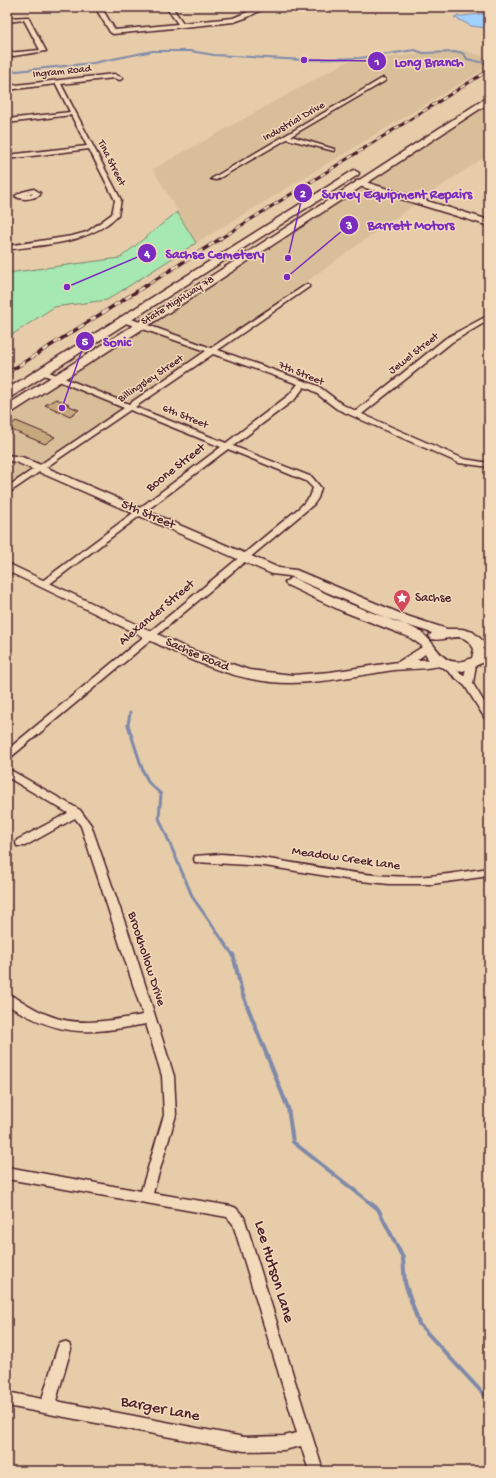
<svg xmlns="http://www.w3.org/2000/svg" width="496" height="1478" viewBox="0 0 496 1478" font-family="'Gochi Hand',sans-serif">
  <rect width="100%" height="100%" fill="#e6cca9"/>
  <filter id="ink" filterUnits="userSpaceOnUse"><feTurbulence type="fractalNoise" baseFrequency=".025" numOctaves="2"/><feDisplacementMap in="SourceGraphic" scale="8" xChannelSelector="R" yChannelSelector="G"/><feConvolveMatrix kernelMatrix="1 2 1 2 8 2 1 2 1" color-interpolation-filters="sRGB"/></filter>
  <g filter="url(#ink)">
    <path fill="#d9be9a" d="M463,50l26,8v8l-293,177 -43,-74 195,-108z
      M489,103v51l-70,47 -412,295v-78z"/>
    <path fill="#a6e8b1" stroke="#78846e" d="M177,212l19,31 -89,57 -53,7 -47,31v-65l113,-15z"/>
    <path fill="#a2d0fd" stroke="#7f89a9" d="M489,13v15h-2l-16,-2 -17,-9z"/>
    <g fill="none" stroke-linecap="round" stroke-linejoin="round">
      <path stroke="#7f89a9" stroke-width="2" d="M7,72l86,-9 60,-12h37l24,4 90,5 56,-2 55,-8 8,3 36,-1 5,2 3,5 22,5"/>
      <path stroke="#7f89a9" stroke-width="3" d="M130,713l-2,12 15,46 6,12 12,11 -2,24 34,80 40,57"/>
      <path stroke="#7f89a9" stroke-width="4" d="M233,954l9,39 46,115 5,34 85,67 25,49 2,25 14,41 70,76"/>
    </g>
    <path fill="#c6a87d" stroke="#4a1f2b" d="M56,399l13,5 -2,1 12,5 -9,6 -25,-11z
      M16,421l17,7 22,9 -10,7 -38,-16z"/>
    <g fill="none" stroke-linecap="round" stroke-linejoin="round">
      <defs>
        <path id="minor" d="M95,7h6l14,23 63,-6 -12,-17h6l11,16 50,-5 27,-11h7l-19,10 -14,5 -121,12 -3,-2z
          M449,7h15l-3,2z
          M28,17l18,34 -39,6v-4l33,-3 -16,-30 -17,2v-4z
          M114,74l9,4 -3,2 -6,-2 -53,6 60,116 -3,15c-28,29 -73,29 -111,35v-4l65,-10 15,-4 25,-18 3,-14 -26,-51 -82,10v-4l80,-9 -16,-31 -64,8v-4l63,-7 -14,-28 -49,6v-4z
          M383,78l2,1v2l-94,55 43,13v2l-47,-12 -71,41 -5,-1z
          M34,189l6,4v2c-7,4 -18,6 -25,1l7,-4zM33,193l-2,2h-5z
          M307,284l2,1v2l-91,63 100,36 25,19 13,6 90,-73 43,-23v5l-37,22 -90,72 102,45 25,4v4l-30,-4 -122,-54 -25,-19 -8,-3 -9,12 -62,47 79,31 9,11 -3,10 -4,6 -303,253 -4,1v-8l292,-242 11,-11 3,-9 -7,-7 -78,-32 -181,137h-6l-1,-2 1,-2 180,-135 -91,-37 -123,84v-7l117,-79 -87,-36 4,-2h3l85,34 77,-53 -86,-30v-4h6l85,31zM213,354l85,30 -9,11 -63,48 -91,-36z
          M445,661l3,1 16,14 4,-14h6l2,2 -3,20 16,26v11l-3,-1 -21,-34 -23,-20 -2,-2 2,-2z
          M7,768l73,42 11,15 41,118 42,133 2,39 -23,78 78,13 5,2 8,9 79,254h-14l-8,-25 -17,4 -40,1 -237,-45v-14l35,7 15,-50 2,-5 5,-2 5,2 2,5 -15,52 188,36 40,-1 13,-3 -64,-209 -6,-7 -220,-38v-12l134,24 23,-76 -2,-39 -16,-52c-61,11 -84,13 -139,-19v-11c14,5 27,16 41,21 31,13 64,5 95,0l-62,-189 -6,-8 -50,28h-8l-1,-3 1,-3 51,-27 -61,-36z
          M221,854c57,3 112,19 168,22 34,3 67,-3 100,-8v8l-57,8h-43l-37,-4 -87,-14 -70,-4 -1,-3 1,-3z"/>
        <path id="tertiary" d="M356,181h6l127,39v6l-133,-41z
          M7,563l182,86 60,21 44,5 37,-3 68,-10 29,-18 6,4 -16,12 23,-1 6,4c-4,6 -43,6 -52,7 -41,6 -82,16 -123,12 -49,-5 -93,-28 -136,-49 -43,-21 -85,-42 -128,-62z"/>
        <path id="secondary" d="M7,455l15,2 257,111 17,2 108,45 43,14h15l11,3 9,8 6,9 -1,2h2v9l-26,11 -23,-4 -12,-8 -6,-13 -13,-9 -67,-26 -55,-26 -2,-3 6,-4 4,1c23,11 46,22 70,31 17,7 38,12 54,21 21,13 21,41 53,27l2,-9c-12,-22 -27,-6 -43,-10l-2,-3 3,-3 -38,-12 -105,-45 -17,-2 -256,-112 -9,-1z"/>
        <path id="primary" d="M489,96v7l-282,185 -196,125 -4,1v-9l192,-121z
          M354,170l5,3 -1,2 -347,222 -4,1v-9z"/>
      </defs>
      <use href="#minor" stroke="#4a1f2b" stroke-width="3"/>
      <use href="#tertiary" stroke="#4a1f2b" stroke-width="3"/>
      <use href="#secondary" stroke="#4a1f2b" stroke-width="3"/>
      <use href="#primary" stroke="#4a1f2b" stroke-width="3"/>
      <use href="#minor" fill="#f2d9ba" fill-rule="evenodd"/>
      <use href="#tertiary" fill="#f2d9ba" fill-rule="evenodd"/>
      <use href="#secondary" fill="#f2d9ba" fill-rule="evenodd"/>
      <use href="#primary" fill="#f2d9ba" fill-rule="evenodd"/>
      <defs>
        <path id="rail-far1" d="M218,240l271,-170"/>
        <path id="rail" d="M7,373l213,-134"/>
      </defs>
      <use href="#rail-far1" stroke="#4a1f2b" stroke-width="3"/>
      <use href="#rail" stroke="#4a1f2b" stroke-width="3.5"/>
      <use href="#rail-far1" stroke="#f2d9ba" stroke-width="2" stroke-dasharray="5.5" stroke-linecap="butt"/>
      <use href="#rail" stroke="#f2d9ba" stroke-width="2.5" stroke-dasharray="7" stroke-linecap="butt"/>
    </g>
  </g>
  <defs>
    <symbol id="sight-pin" viewBox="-11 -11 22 30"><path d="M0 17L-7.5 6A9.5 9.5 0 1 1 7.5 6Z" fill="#d1495b" stroke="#f2d9ba"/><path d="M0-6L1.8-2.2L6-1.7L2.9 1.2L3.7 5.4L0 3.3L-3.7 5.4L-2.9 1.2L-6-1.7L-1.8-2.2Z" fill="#fff"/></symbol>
  </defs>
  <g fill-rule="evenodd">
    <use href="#sight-pin" x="392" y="588" width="20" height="27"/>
  </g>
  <g text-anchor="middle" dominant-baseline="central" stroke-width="3" stroke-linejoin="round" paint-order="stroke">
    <g font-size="11" fill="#4a1f2b" stroke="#f2d9ba">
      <text transform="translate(62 72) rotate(-6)">Ingram Road</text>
      <text transform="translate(294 122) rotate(-30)">Industrial Drive</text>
      <text transform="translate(111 163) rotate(63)">Tina Street</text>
      <text transform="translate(178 301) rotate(-32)">State Highway 78</text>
      <text transform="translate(414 354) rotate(-38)">Jewel Street</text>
      <text transform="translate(301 374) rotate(22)">7th Street</text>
      <text transform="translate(151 379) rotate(-34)">Billingsley Street</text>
      <text transform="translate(185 417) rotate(22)">6th Street</text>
    </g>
    <g font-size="13" fill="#4a1f2b" stroke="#f2d9ba">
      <text transform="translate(176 468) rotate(-38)">Boone Street</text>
      <text transform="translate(148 515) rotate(23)">5th Street</text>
      <text transform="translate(157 613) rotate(-40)">Alexander Street</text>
      <text transform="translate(197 655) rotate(23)">Sachse Road</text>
      <text transform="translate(346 859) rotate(8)">Meadow Creek Lane</text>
      <text transform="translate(146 959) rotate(72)">Brookhollow Drive</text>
    </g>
    <g font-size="13" fill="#4a1f2b" stroke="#f2d9ba" text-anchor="start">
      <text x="415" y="598">Sachse</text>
    </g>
    <g font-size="16" fill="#4a1f2b" stroke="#f2d9ba">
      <text transform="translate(273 1272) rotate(73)">Lee Hutson Lane</text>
      <text transform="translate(160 1410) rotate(11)">Barger Lane</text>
    </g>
  </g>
  <path fill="none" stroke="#7b2cbf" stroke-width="1.5" d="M304 60L377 61M288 258L303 193M287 277L349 225M67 287L147 253M62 408L85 341"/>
  <g fill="#7b2cbf" stroke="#f2d9ba" stroke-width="1.5">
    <circle cx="304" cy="60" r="4"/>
    <circle cx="288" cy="258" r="4"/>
    <circle cx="287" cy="277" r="4"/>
    <circle cx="67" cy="287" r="4"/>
    <circle cx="62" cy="408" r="4"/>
    <circle cx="377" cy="61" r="10"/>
    <circle cx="303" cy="193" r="10"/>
    <circle cx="349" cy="225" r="10"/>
    <circle cx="147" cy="253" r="10"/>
    <circle cx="85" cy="341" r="10"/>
  </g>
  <g font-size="12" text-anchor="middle" font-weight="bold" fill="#fff">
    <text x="377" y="65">1</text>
    <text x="303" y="197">2</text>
    <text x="349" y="229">3</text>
    <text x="147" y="257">4</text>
    <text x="85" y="345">5</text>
  </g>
  <g font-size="14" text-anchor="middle" font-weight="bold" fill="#7b2cbf" stroke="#f2d9ba" stroke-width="3" stroke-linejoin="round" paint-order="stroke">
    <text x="429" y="66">Long Branch</text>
    <text x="397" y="198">Survey Equipment Repairs</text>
    <text x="411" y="229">Barrett Motors</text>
    <text x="215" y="258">Sachse Cemetery</text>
    <text x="117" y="346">Sonic</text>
  </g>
  <rect width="496" height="1478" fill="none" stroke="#f2d9ba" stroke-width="24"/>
  <rect x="12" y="12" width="472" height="1454" fill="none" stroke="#4a1f2b" stroke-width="1.5" filter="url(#ink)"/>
</svg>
